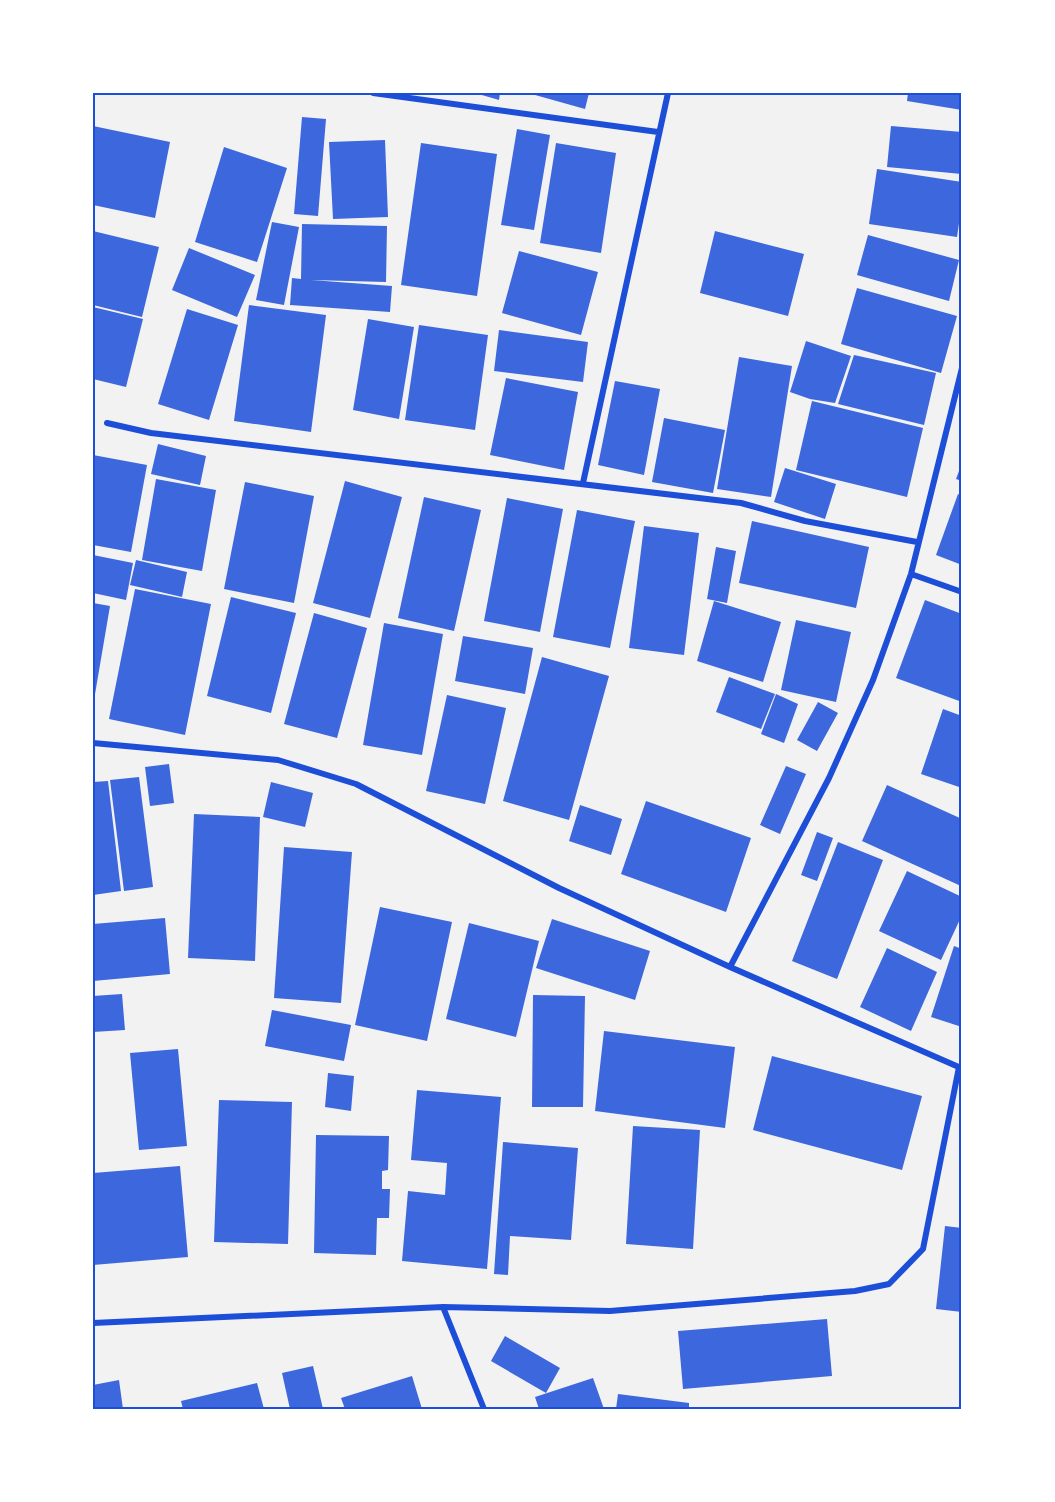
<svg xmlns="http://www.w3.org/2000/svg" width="1055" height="1502" viewBox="0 0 1055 1502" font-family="'Roboto Condensed',sans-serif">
  <rect width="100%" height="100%" fill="#f2f2f2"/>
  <path fill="#3d67dc" d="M475,93h25l-1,7z
    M528,93h61l-4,16z
    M908,93h54v17l-55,-9z
    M302,117l24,2 -8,97 -24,-2z
    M93,126l77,16 -15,76 -62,-13z
    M891,126l71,6v42l-75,-7z
    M517,129l33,6 -16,95 -33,-5z
    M385,140l3,77 -55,2 -4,-77z
    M421,143l76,11 -20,142 -76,-11z
    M556,143l60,10 -15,100 -61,-10z
    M224,147l63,21 -30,94 -62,-20z
    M877,169l85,13v21l-5,34 -88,-13z
    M272,222l27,5 -15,78 -28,-5z
    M302,224l85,2 -1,56 -75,-2 81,6 -2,26 -100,-7 2,-27 9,1z
    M93,231l66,16 -17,70 -49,-12z
    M715,231l89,23 -16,62 -88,-23z
    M868,235l91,25 -10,41 -92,-26z
    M189,248l66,27 -18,42 -65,-27z
    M519,251l79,21 -17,63 -79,-22z
    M857,288l100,28 -16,57 -100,-29z
    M249,305l77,10 -15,117 -77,-11z
    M93,307l50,12 -17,68 -33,-8z
    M187,309l51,16 -29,95 -51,-16z
    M368,319l46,8 -15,92 -46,-9z
    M419,325l69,10 -13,95 -70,-10z
    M499,330l89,12 -5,40 -89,-11z
    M806,341l45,15 -16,47 -25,-4 -20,-7z
    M854,355l82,18 -12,52 -86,-21z
    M739,357l53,9 -21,131 -54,-8z
    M506,378l72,14 -14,78 -74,-15z
    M615,381l45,8 -16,86 -46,-10z
    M812,401l111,27 -16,69 -111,-27z
    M664,418l61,12 -12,63 -61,-11z
    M158,444l48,12 -6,29 -49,-11z
    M93,455l54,10 -16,87 -38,-7z
    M962,463v18l-6,-2z
    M785,468l51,16 -11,35 -51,-17z
    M156,479l60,11 -14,81 -60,-11z
    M345,481l57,16 -32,121 -57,-15z
    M245,482l69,14 -20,107 -70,-14z
    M958,494l4,2v69l-26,-10z
    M424,497l57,13 -27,121 -56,-13z
    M507,498l56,11 -23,123 -56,-11z
    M577,510l58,11 -25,127 -57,-11z
    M752,521l117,26 -13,61 -117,-25z
    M644,526l55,7 -15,122 -55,-7z
    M716,547l20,4 -9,52 -20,-4z
    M93,555l40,8 -7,37 -33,-7z
    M136,560l51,12 -5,25 -52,-12z
    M135,589l76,15 -26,131 -76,-16z
    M231,597l65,16 -25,100 -64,-17z
    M925,600l37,14v88l-66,-24z
    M714,601l67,21 -18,60 -66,-21z
    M93,603l17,3 -16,94h-1z
    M314,613l53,15 -30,110 -53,-14z
    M796,620l55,12 -15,70 -55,-12z
    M384,623l59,11 -21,121 -59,-10z
    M463,636l70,12 -8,46 -70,-13z
    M542,657l67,19 -40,144 -66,-19z
    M729,677l46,17 -14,35 -45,-17z
    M776,694l22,10 -14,39 -23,-9z
    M447,695l59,13 -21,96 -59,-13z
    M818,702l20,11 -21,38 -20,-11z
    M943,709l19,7v72l-41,-14z
    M169,764l5,39 -24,3 -5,-39z
    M786,766l20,8 -26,60 -20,-9z
    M139,777l14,110 -29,4 -14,-111z
    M108,781l13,110 -28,4v-113z
    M271,782l42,11 -8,34 -42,-10z
    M887,785l75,34 -1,67 -99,-45z
    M646,801l105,37 -25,74 -105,-38z
    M580,805l42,14 -11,36 -42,-14z
    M194,814l66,3 -5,144 -67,-3z
    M817,832l16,6 -16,43 -16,-6z
    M838,842l45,18 -46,119 -45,-18z
    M284,847l68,5 -11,151 -67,-5z
    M907,871l55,26v18l-21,45 -62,-29z
    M380,907l72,15 -25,119 -72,-16z
    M165,918l5,56 -77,7v-57z
    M552,919l98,32 -15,49 -99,-32z
    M469,923l70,18 -23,96 -70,-18z
    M954,946l8,3v78l-31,-10z
    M887,948l50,24 -26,59 -51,-24z
    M122,994l3,36 -32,2v-36z
    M533,995l52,1 -2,111h-51z
    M272,1010l79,15 -7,36 -79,-15z
    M604,1031l131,16 -10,81 -130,-17z
    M178,1049l9,97 -48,4 -9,-97z
    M772,1056l150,40 -20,74 -149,-40z
    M328,1073l26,3 -3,35 -26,-4z
    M417,1090l84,7 -14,172 -85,-8 6,-70 37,4 2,-32 -36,-3z
    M219,1100l73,2 -4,142 -74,-2z
    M633,1126l67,4 -7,119 -67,-5z
    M316,1135l73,1 -1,34 -6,1v18h8l-1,29h-12l-1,37 -62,-2z
    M503,1142l75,6 -7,92 -61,-4 -2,39 -14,-1z
    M180,1166l8,91 -95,8v-92z
    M945,1226l17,2v84l-26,-3z
    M827,1319l5,57 -149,13 -5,-58z
    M505,1336l55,32 -14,25 -55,-32z
    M313,1366l10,43h-33l-8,-36z
    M412,1376l10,33h-77l-4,-11z
    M593,1378l11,31h-65l-4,-12z
    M119,1380l4,29h-30v-24z
    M257,1383l7,26h-81l-2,-8z
    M618,1394l71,9v6h-73z"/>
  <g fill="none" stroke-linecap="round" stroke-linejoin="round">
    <path stroke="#1d4ed8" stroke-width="6" d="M373,93l285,39
      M107,423l44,10 590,70 64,18 112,21
      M583,483l85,-390
      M911,574l51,18
      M93,743l185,17 78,24 203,104 171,79 231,101
      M730,967l99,-189 44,-98 38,-106 51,-206
      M443,1307l41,102
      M93,1323l350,-16 167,4 245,-20 34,-7 34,-35 36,-182"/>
  </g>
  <rect width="1055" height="1502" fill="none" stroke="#ffffff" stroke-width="189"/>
  <rect x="94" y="94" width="866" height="1314" fill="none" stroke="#1d4ed8" stroke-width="2"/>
</svg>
